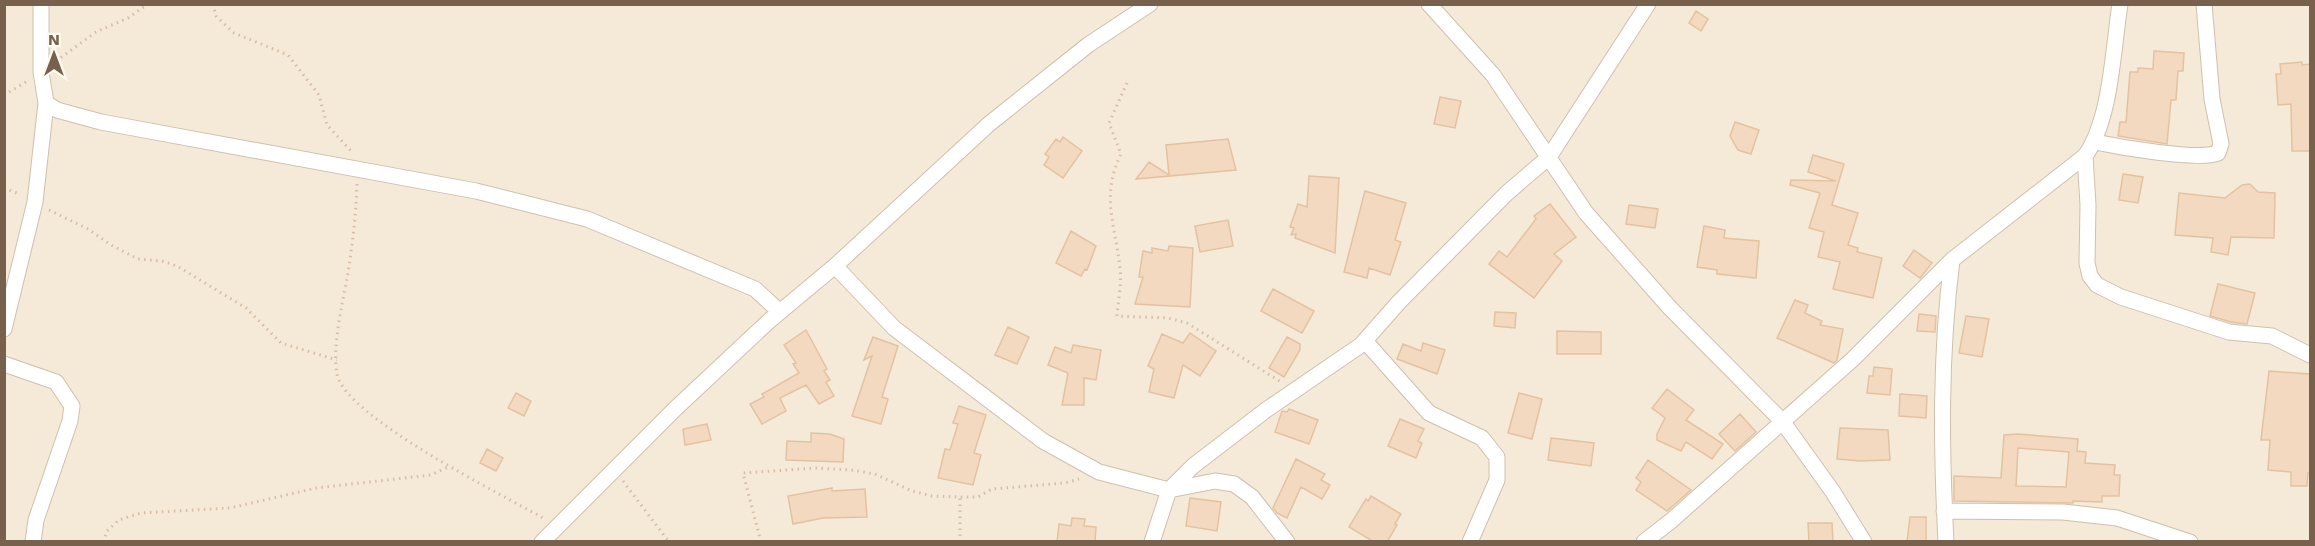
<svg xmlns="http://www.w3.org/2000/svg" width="2315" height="546" viewBox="0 0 2315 546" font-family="'Work Sans',sans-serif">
  <rect width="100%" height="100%" fill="#fcf7e9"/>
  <path fill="#f4ead7" d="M5,5h2305v536h-2305z"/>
  <path fill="#f2d9c0" stroke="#e4c2a1" stroke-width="1.5" fill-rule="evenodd" d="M1696,11l12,8 -7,12 -12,-8z
    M2154,51l30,2 -1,18h-5l-2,29h-5l-4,44 -49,-8 2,-14h6l4,-50h8v-4l15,1z
    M2302,62v3l8,-1v87h-18l-1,-47 -13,1 -2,-31h5l-1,-10z
    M1440,97l21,4 -6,27 -21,-4z
    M1735,122l24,8 -8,24 -13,-4 -8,-14z
    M1063,137l19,14 -19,27 -19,-13 5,-8 -4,-3 11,-15 4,3z
    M1228,139l8,31 -100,9 13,-17 20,13 -3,-30z
    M1813,155l31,9 -12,41 26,8 -10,32 10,3 -1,4 25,6 -9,40 -40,-9 7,-27 -22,-5 6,-25 -15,-4 11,-35 -30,-8 1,-5 45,1 -28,-9z
    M2123,174l20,3 -5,26 -19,-3z
    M1309,176l30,2 -4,75 -40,-15 1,-4 -5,1 3,-7 -4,-1 8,-23 9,3z
    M2250,184l8,8 17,1 -1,45 -43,-1 -3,18 -17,-3 2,-14 -38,-3 4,-42 46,5 17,-13z
    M1365,191l41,12 -11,37 6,2 -11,33 -21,-7 -2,10 -23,-6z
    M1550,204l26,33 -22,17 8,7 -28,37 -45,-34 10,-13 8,6 29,-38 -2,-3z
    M1629,205l29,4 -3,19 -29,-4z
    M1228,220l5,26 -33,6 -5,-26z
    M1704,226l21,4 -1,8 35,3 -3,37 -39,-4v-4l-20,-3z
    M1071,231l25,15 -9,24 -2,-1 -4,7 -25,-13z
    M1169,246l24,2 -3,59 -55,-3 8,-27h-4l4,-26 9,2v-5l16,3z
    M1914,250l18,13 -12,15 -17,-12z
    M2218,284l37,9 -8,31 -16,-2 -21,-6z
    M1273,289l41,22 -12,22 -41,-22z
    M1795,300l13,5 -3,8 17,8 -2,4 23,4 -6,31 -3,3 -57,-25z
    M1495,312l21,1 -1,15 -21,-2z
    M1919,314l17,2 -1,16 -18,-1z
    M1966,316l23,3 -7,38 -23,-4z
    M1008,327l21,10 -12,27 -22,-9z
    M806,330l21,39 -3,2 6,9 -4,2 8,14 -15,8 -13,-19 -26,13 6,13 -24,13 -12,-20 14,-7 -2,-3 37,-21 -6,-9 3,-1 -12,-18z
    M1557,331l44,1v22h-44z
    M1190,333l26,18 -16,25 -17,-11 -9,33 -25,-6 5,-23 -6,-3 14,-32 21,9z
    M873,337l25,9 -16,51 6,2 -7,25 -29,-8 20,-60 -8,4z
    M1287,337l13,7v6l-16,27 -15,-9z
    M1423,343l22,7 -8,24 -40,-15 6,-15 18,7z
    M1073,345l28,5 -5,30 -12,-2v27h-22l6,-32 -20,-8 7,-18 16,6z
    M1874,367l18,2 -2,26 -23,-2 2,-17h4z
    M2269,371l41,3v99h-2l-1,13h-16v-14l-23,-2 2,-30h-9z
    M1667,389l27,21 -8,10 37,24 -11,15 -26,-17 -5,9 -24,-11v-6l8,-16 -13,-10z
    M516,393l15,8 -7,15 -16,-8z
    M1519,393l23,6 -10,40 -24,-6z
    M1900,394l27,2 -1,22 -27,-2z
    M959,406l27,9 -12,38 7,2 -8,30 -35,-7 7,-29 5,1 8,-26 -5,-1z
    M1289,409l29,11 -9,24 -34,-12 7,-21 5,1z
    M1740,414l16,18 -21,19 -16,-17z
    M1400,419l24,10 -6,12 4,2 -6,15 -28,-12z
    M707,424l4,16 -26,5 -2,-16z
    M1840,428l48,2 2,30 -30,1 -23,-2z
    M811,433l19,1 14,5 -1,23 -57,-2 1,-19 24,1z
    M2018,434l60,5 -1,12 9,1 -1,11 30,2 -1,10h6l-1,21h-17v6l-29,-1v2l-119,-2v-25l47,2 3,-43zM2018,448l51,4 -3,35 -50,-1z
    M1551,438l43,5 -3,23 -43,-6z
    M487,449l16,9 -7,13 -16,-8z
    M1296,459l29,15 -4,6 9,5 -8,14 -21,-12 -14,31 -10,-5 -4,-5z
    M1648,460l43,30 -24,21 -31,-21 5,-8 -5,-4z
    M832,488v3l33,-2 2,28 -44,1 -30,6 -5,-28z
    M1371,496l30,18 -6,10 2,1 -10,17h-13l-25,-15 17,-28 2,2z
    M1190,498l31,4 -4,29 -31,-5z
    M1910,517h16v25h-19z
    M1072,518l13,1 -1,7 12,1 -1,15h-38l2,-18 12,2z
    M1808,523h24l1,19h-24z"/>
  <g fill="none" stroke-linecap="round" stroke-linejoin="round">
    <defs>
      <path id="minor" d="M41,4v68l5,31 11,7 44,12 375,69 111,28 168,70 25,23
        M1429,4l64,71 93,138 84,95 112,113 51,71 31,50
        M2095,142c24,5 103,19 123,11l3,-9 -9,-45 -8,-95
        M2085,156l3,49 -1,58 3,13 7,9 24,12 108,35 43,4 38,19
        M835,266l59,62 149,113 56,31 70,18 46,-9 19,3 18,13 35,45
        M4,329l31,-127 11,-99
        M1365,341l64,72 53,25 15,19v23l-27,62
        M4,364l52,18 16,24 -2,15 -34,99 -3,22
        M1944,511l119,1 54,6 73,24
        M542,542l134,-134 93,-87 66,-55 154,-142 99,-79 62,-41
        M1152,542l17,-52 24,-24 73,-56 95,-65 38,-43 108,-109 42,-36 99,-153
        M1644,542l28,-22 181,-161 99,-99 133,-104c26,-36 28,-107 35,-152
        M1946,542c-5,-95 -6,-188 6,-282"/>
    </defs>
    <use href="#minor" stroke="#cfc0ae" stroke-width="17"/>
    <path stroke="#d7bda3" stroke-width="3" stroke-dasharray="1.5 4.5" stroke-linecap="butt" d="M213,4l3,12 18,17 54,22 31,40 8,30 25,27
      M56,61l40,-29 32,-14 20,-14
      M1127,83l-18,40 12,31c-21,43 -5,72 -1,115 2,15 -2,32 -3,47l51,2 19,5 94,59
      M4,95l22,-13
      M357,184c-1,32 -5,64 -10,95 -5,25 -15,70 -10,95 8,43 166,121 206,144
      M4,188l15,6
      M49,210l39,19 23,16 27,14 24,2 15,5 69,42 35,35 56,17
      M623,481l46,61
      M103,542l4,-11 12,-11 22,-7 89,-5 86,-20 115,-13 17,-8
      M761,542l-18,-69 73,-5 35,2 24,4 37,17 20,5 28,1h18l14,-8 73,-6 14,-4
      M960,542v-45"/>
    <use href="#minor" stroke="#fff" stroke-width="15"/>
  </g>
  <rect width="2315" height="546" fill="none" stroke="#77604c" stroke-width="12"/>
  <g transform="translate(54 54)" stroke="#fffaef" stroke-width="4.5" paint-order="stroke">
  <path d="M0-4.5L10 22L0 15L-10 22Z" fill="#77604c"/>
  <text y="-9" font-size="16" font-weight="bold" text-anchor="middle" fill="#77604c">N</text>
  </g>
</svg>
